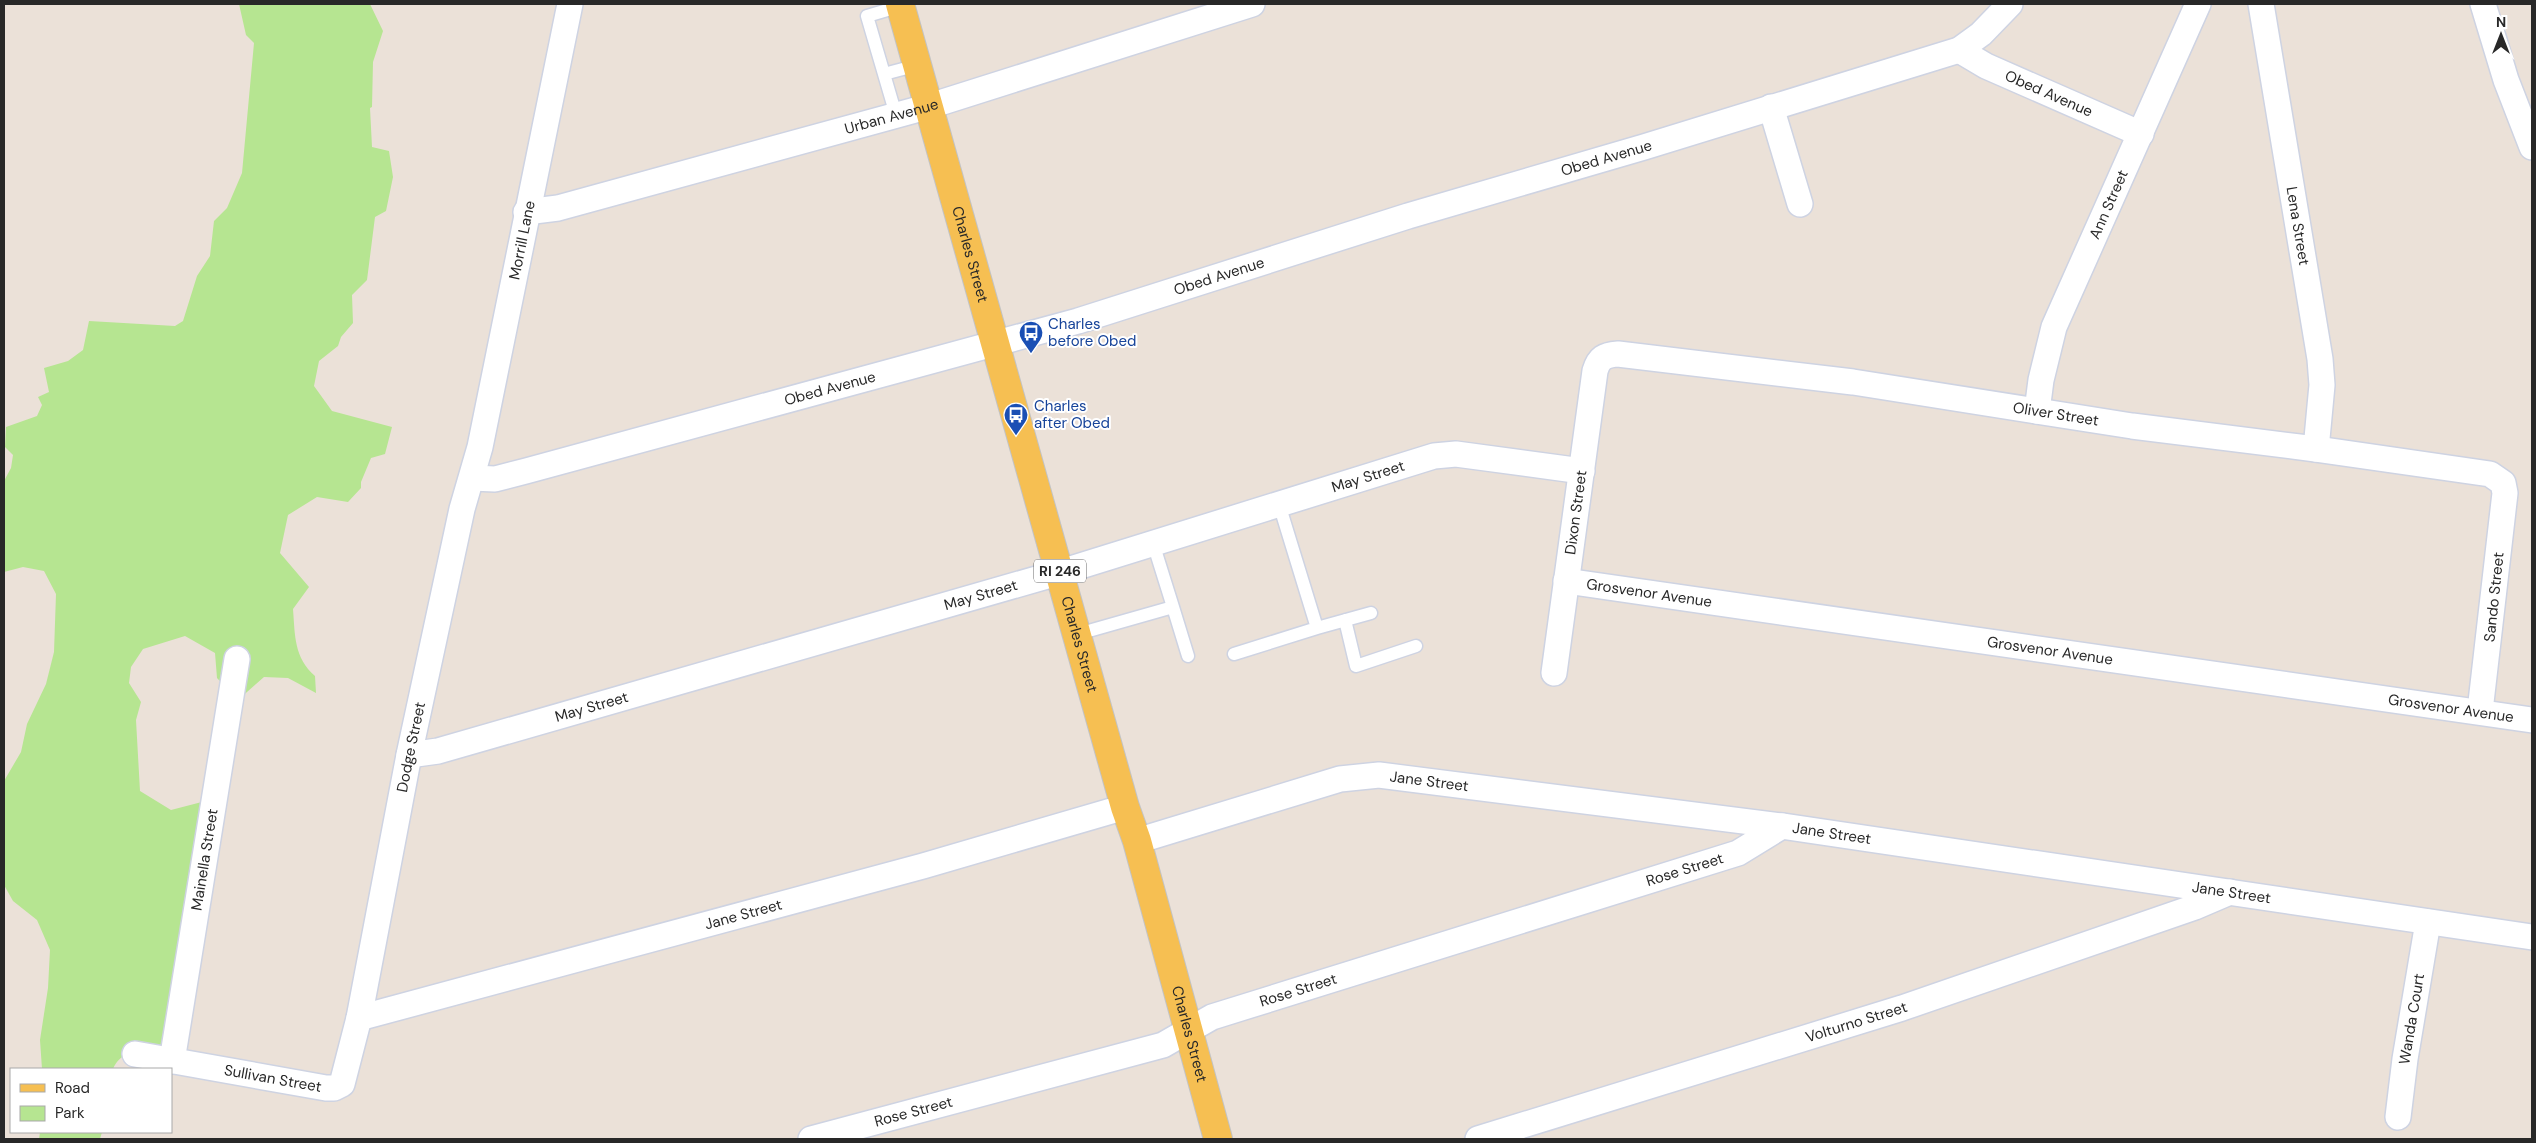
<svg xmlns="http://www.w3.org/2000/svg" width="2536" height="1143" viewBox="0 0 2536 1143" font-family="'DM Sans',sans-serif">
  <rect width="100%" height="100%" fill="#ebe1d8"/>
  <path fill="#b6e591" d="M239,4h131l13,27 -10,31 -1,45 -2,1 2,39 17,4 4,26 -7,34 -11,6 -8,63 -15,15 1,28 -12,14 -3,9 -19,15 -5,25 18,25 60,16 -7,27 -14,4 -10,24v6l-13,14 -31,-5 -29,18 -8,38 29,34 -16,22c2,26 1,49 22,67l1,17 -28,-15 -24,-1 -26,23 -21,-22 -2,-25 -30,-17 -42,13 -12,18 -2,16 12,19 -5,18 4,71 31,19 50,-13 -52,256c-20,-2 -46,-7 -56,16h-71l-2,-29 8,-52 2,-38 -13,-30 -24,-19 -9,-16v-104l17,-29 6,-28 19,-40 8,-32 2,-58 -12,-23 -21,-4 -19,5v-91l7,-13 2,-13 -8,-8 1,-20 31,-11 5,-11 -4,-8 11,-5 -5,-24 24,-7 15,-11 6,-29 86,5 8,-5 14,-45 13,-20 4,-35 13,-13 15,-35 12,-130 -8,-8z
    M40,1132h62l-2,7h-61z"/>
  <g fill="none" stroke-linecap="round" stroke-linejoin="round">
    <defs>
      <path id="service" d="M884,74l34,-9
        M896,115l-29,-99 34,-10
        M1173,607l15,49
        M1345,620l11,46 60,-20
        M1317,628l54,-15
        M1078,634l95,-27 -20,-64
        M1234,654l83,-26 -38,-124"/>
      <g id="minor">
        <path id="s1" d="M2261,4l59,355 2,26 -6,64"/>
        <path d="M2483,4l23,76 26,67"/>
        <path id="s2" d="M1959,50l27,16 155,68"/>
        <path d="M1771,107l29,97"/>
        <path id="s3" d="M526,212l32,-4 372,-102 322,-102"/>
        <path id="s4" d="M2037,411l4,-31 13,-53 144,-323"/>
        <path id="s5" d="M472,478l23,1 31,-8 552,-150 330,-105 236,-69 315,-97 22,-16 29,-30"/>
        <path id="s6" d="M1566,581l966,139"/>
        <path id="s7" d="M1554,673l41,-302c4,-13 9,-16 23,-17l235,28 279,44 184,23 174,25 13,9 2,10 -25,218"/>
        <path id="s8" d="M409,755l29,-4 623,-179 373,-116 22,-2 126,17"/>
        <path id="s9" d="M1137,841l203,-62 39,-4 403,51 750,111"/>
        <path id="s10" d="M359,1018l564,-152 202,-59"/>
        <path id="s11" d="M135,1054l191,34h8l8,-4 17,-66 50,-263 53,-246 18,-62 90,-443"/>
        <path id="s12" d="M172,1061l65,-402"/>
        <path id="s13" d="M2398,1117l7,-58 23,-137"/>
        <path id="s14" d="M811,1139l352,-94 49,-28 526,-164 44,-27"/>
        <path id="s15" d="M1478,1139l424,-131 293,-101 35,-15"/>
      </g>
      <g id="primary">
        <path id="s16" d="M900,4l225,803 12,34 81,298"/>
      </g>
    </defs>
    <use href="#service" stroke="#ced3e2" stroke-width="15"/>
    <use href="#minor" stroke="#ced3e2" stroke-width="28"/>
    <use href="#primary" stroke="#c3c3c3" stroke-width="30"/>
    <use href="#service" stroke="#fff" stroke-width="12"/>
    <use href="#minor" stroke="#fff" stroke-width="25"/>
    <use href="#primary" stroke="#f6bf52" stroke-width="28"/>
  </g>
  <defs>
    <symbol id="bus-pin" viewBox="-11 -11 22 30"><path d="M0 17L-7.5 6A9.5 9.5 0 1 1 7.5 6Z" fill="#1a4fb4" stroke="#fff"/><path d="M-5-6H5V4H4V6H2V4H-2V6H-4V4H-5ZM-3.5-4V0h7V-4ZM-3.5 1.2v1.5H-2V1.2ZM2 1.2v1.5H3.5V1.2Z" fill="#fff"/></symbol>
  </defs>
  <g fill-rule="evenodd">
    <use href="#bus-pin" x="1017" y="319" width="28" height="38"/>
    <use href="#bus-pin" x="1002" y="401" width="28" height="38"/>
  </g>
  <g text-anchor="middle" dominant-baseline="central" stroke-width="4" stroke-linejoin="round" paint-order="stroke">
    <rect fill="#fff" stroke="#686868" stroke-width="1" x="1034" y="559.5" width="52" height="23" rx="4"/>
    <g font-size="14" font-weight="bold" fill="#282828">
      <text x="1060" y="571">RI 246</text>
    </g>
    <g font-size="15" fill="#282828" stroke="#fff">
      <text stroke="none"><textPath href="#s2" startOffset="100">Obed Avenue</textPath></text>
      <text stroke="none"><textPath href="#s3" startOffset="378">Urban Avenue</textPath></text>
      <text stroke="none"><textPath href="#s5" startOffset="1180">Obed Avenue</textPath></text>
      <text stroke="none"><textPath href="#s4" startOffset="220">Ann Street</textPath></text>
      <text stroke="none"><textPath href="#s1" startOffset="225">Lena Street</textPath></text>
      <text stroke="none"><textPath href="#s11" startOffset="1074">Morrill Lane</textPath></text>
      <text stroke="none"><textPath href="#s16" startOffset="260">Charles Street</textPath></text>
      <text stroke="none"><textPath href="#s5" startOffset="775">Obed Avenue</textPath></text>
      <text stroke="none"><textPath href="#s5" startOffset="370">Obed Avenue</textPath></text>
      <text stroke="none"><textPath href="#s7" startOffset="778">Oliver Street</textPath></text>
      <text stroke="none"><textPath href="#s8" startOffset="999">May Street</textPath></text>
      <text stroke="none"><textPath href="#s7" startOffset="162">Dixon Street</textPath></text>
      <text stroke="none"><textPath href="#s6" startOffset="84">Grosvenor Avenue</textPath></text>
      <text stroke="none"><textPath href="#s8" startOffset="594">May Street</textPath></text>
      <text transform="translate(2494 597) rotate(-84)">Sando Street</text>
      <text stroke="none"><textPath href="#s16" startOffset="665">Charles Street</textPath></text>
      <text stroke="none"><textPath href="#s6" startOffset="489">Grosvenor Avenue</textPath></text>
      <text stroke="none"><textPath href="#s8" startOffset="189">May Street</textPath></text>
      <text stroke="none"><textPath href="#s6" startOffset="894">Grosvenor Avenue</textPath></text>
      <text stroke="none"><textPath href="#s11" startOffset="555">Dodge Street</textPath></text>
      <text stroke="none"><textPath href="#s9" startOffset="302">Jane Street</textPath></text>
      <text stroke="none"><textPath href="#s9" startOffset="708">Jane Street</textPath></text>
      <text stroke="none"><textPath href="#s12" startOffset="204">Mainella Street</textPath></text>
      <text stroke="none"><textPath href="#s14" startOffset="916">Rose Street</textPath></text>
      <text stroke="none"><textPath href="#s9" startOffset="1112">Jane Street</textPath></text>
      <text stroke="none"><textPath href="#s10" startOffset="398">Jane Street</textPath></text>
      <text stroke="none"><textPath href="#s14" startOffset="511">Rose Street</textPath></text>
      <text stroke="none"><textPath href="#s13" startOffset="99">Wanda Court</textPath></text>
      <text stroke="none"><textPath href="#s15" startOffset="396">Volturno Street</textPath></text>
      <text stroke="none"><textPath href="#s16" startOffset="1070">Charles Street</textPath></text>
      <text stroke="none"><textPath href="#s11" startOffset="140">Sullivan Street</textPath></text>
      <text stroke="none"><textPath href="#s14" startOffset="106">Rose Street</textPath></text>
    </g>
    <g font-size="15" fill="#164399" stroke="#fff" text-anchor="start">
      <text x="1048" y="324">Charles<tspan x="1048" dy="17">before Obed</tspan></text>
      <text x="1034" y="406">Charles<tspan x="1034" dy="17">after Obed</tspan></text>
    </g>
  </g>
  <rect width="2536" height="1143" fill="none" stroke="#282828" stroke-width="10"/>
  <rect x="10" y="1068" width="162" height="65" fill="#ffffff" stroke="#a9a9a9"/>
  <rect x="20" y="1084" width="25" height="8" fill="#f6bf52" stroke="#a9a9a9"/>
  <text x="55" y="1093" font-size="15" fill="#282828">Road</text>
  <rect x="20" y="1106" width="25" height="15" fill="#b6e591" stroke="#a9a9a9"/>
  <text x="55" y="1118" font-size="15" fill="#282828">Park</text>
  <g transform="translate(2501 35)" stroke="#ffffff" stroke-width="4" paint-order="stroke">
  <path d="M0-4L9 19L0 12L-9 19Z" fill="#282828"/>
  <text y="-8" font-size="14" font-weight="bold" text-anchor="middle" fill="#282828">N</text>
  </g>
</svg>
